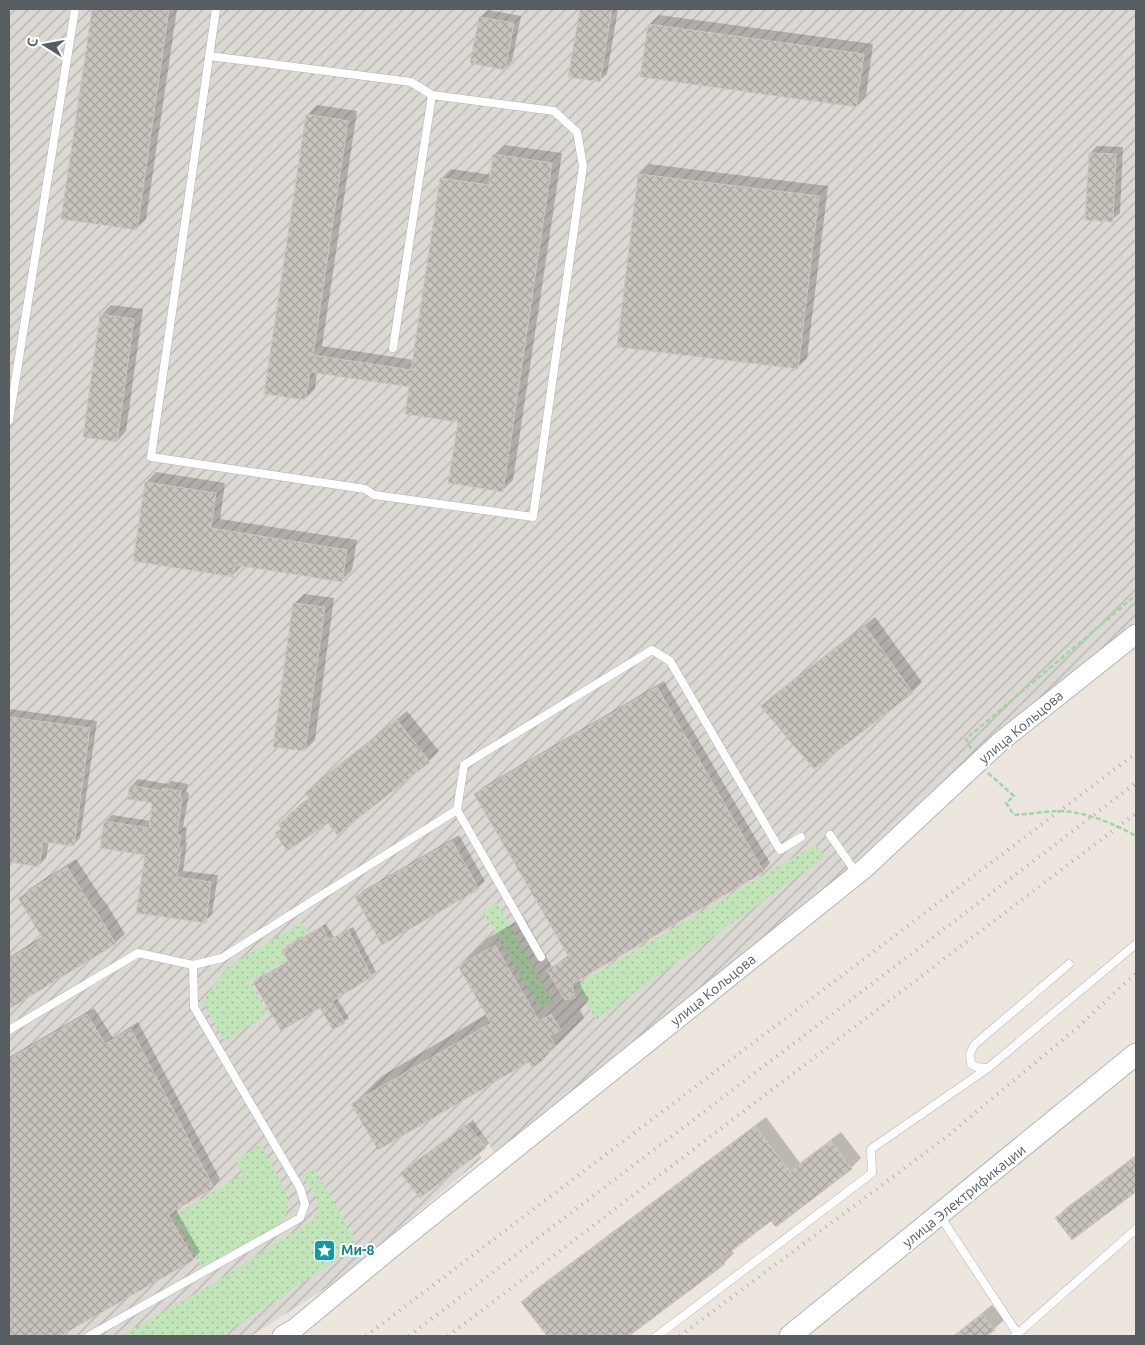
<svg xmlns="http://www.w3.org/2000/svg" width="1145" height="1345" viewBox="0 0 1145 1345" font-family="Ubuntu,sans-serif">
  <defs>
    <pattern id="industrial-furrows" width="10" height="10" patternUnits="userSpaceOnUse" patternTransform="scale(1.25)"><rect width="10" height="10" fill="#dcd8d3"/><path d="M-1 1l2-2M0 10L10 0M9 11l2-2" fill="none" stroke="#b5b2af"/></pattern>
    <pattern id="grass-dots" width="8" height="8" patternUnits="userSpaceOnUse" patternTransform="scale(1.25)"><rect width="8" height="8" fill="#c1e5b9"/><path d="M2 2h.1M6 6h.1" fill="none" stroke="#a0bd9a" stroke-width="1.8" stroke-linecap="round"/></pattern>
    <pattern id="building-cross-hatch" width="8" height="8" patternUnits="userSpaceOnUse" patternTransform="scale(1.25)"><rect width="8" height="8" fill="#c9c3be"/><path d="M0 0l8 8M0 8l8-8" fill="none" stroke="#a6a29e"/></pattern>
  </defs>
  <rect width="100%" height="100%" fill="#ece6de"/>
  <path fill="url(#industrial-furrows)" d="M9,9h1127v612l-125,100 -168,152 -346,283 -15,-22 -11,9 11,15 -148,125 -83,53h-242z"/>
  <path fill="url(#grass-dots)" d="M815,845l10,12 -229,163 -20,-35z
    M497,903l56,99 -13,7 -57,-97z
    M302,922l6,10 -27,17 5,12 -36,21 17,32 -42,28 -22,-40 23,-34z
    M261,1144l27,52c3,28 -22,39 -43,51 -13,8 -27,16 -41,24l-31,-55 70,-42 -7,-14z
    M314,1168l42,73 -29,26 -107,69h-100l91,-51 101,-65c14,-17 0,-30 -10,-45z"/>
  <path fill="#0003" d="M93,9h84l-31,210 -10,10 -73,-11z
    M581,9h37l-11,65 -8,7 -29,-5z
    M488,10l33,6 -9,45 -8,8 -32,-7 8,-45z
    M659,15l214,29 -7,52 -10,10 -207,-81z
    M317,105l40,6 -35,235 92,14 27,-181 10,-10 41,6 3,-20 10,-10 57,8 -49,327 -10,10 -44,-69 -48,-35 -94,-14 -2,17 -10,10 2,-284z
    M1097,146l26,1 -3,66 -8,7 -22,-67z
    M649,164l179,22 -21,172 -10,10 -158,-194z
    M111,305l32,4 -17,122 -9,10 -16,-126z
    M156,472l69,11 -5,36 137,21 -5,30 -10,10 -100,-14 -10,10 -86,-94z
    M304,594l30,4 -19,142 -10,10 -11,-146z
    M875,617l47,65 -10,10 -150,14 10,-10z
    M664,681l106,182 -7,8 -184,107 3,10 7,12 -9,10 4,8 -41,41 -14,2 -176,43 29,-28 105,-62 -27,-48 28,-28 36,-21 28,50 17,-12 -94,-161 8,-7z
    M9,709l88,12 -17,117 -7,7 -24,-4 -3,17 -8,8 -29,-5z
    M407,711l32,40 -10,10 -92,72 -9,-12 -51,12 5,-5 -3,-4 22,-20 9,-6 -4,-5 10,-10z
    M138,779l30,5 3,-3 17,3 -2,8 3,1 -6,34 4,1 -2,14h2l-4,29 35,4 -6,39 -7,7 -58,-68 -42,-31 7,-7 39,6 3,-19 -23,-16z
    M459,835l26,46 -7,7 -122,9 8,-7z
    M76,859l27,41h1l21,34 -10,9 -106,64v-50l34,-21 -23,-38 9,-9z
    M326,924l8,13 19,-10 23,45 -5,4 -35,21 13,21 -16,10 -13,-22 -65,-24 4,-4 30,-17 -6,-11 4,-4z
    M94,1008l19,30 25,-16 82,157 -7,8 -38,21 25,44 -7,7 -136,77h-48v-279z
    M766,1117l34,46 41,-31 20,26 -10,10 -79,51 -41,31 3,3 -10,10 -97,73h-79l-25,-34 9,-10z
    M473,1120l16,23 -4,5 -79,21z
    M1136,1155v36l-64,48 -16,-21 10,-10z
    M992,1305l12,15 -10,9 -9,7h-32z"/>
  <path fill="url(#building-cross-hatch)" stroke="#d1c7bd" d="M92,9h77l-32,221 -76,-11z
    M580,9h32l-12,73 -32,-5z
    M479,17l35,6 -9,47 -35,-7z
    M648,24l216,30 -8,53 -216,-30z
    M306,114l42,7 -35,234 98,15 29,-192 49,7 4,-31 59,9 -49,329 -55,-9 10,-61 -53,-8 4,-27 -99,-15 -5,28 -41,-6z
    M1089,153l27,1 -3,68 -28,-2z
    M638,174l181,22 -21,173 -181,-22z
    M100,314l34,5 -17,123 -34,-5z
    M145,482l71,11 -5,35 136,22 -5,32 -107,-17 -2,12 -100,-16z
    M293,603l32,4 -20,144 -32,-4z
    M865,626l48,67 -99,76 -54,-63z
    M657,687l107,185 -192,112 3,14 -10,2 -18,-30 22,-13 -95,-163z
    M9,717l81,11 -16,118 -31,-4 -4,25 -30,-5z
    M397,720l33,42 -93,73 -9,-12 -41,28 -12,-18 6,-4 -3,-5 13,-9 -1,-2 20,-13 -5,-7z
    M130,785l32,6v-3l19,3 -1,8h2l-5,35 4,1 -2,13 2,1 -4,28 34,5 -5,41 -70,-10 9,-58 -45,-7 4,-27 45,7 3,-25 -25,-4z
    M452,841l27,48 -97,56 -27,-48z
    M67,867l26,42 1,-1 22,36 -107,65v-50l34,-20 -25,-41z
    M322,927l7,13 19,-10 24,47 -40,24 13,22 -12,7 -13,-22 -39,23 -28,-49 36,-19 -7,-13z
    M495,945l44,76 12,-7 10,16 -11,6 6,11 -14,9 2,4 -12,8 -3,-6 -151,88 -27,-46 140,-81 -33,-57z
    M87,1014l18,30 26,-15 83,159 -46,26 26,46 -134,76h-51v-277z
    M467,1124l19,24 -66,50 -20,-25z
    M755,1126l35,46 41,-31 21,28 -76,58 -5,-6 -50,38 4,5 -96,72h-82l-26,-34z
    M1136,1156v36l-64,48 -17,-22z
    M982,1314l13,16 -8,6h-33z"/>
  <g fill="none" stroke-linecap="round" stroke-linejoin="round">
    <defs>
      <path id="service" d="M216,9l-65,448 214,32 9,6 159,22 50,-351 -6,-34 -23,-21 -122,-16 -39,253
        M209,56l202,26 21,13
        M9,420l66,-411
        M457,810l84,147
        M830,835l27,39
        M9,1030l129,-77 55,12 29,-7 235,-148 7,-45 188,-115 18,11 110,189 21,-13
        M988,1068l-12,-1 -5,-3 -1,-10 4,-9 95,-81
        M940,1216l79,120
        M89,1336l211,-118 5,-14 -5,-16 -106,-181 -1,-42
        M657,1336l215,-163 -1,-24 117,-81 148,-124
        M1015,1336l121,-107"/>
      <path id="tertiary" d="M282,1336l12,-7 94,-78 477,-383 135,-126 136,-108"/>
      <path id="secondary" d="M790,1336l346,-282"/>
    </defs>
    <use href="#service" stroke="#b0b4b8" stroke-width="9"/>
    <use href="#tertiary" stroke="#b0b4b8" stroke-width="21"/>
    <use href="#secondary" stroke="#b0b6bb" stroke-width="23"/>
    <path stroke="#9bd8a0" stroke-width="2.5" stroke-dasharray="5 2.5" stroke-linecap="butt" d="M971,749l-5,-10 170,-144
      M988,773l26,23 -8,7 8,12c14,-1 29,-3 43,-4 27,0 56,12 79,25"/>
    <use href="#service" stroke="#fff" stroke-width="8"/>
    <use href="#tertiary" stroke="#fff" stroke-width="19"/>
    <use href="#secondary" stroke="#fff" stroke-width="21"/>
    <path stroke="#afb0b1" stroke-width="4" stroke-dasharray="1 6" stroke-linecap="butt" d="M366,1336l770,-583
      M409,1336l727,-553
      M448,1336l688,-523
      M680,1336l265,-198 133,-111 58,-54"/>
  </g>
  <defs>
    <symbol id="sight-square" viewBox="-11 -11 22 22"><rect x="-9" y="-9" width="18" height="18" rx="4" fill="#0f9aa8" stroke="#fff"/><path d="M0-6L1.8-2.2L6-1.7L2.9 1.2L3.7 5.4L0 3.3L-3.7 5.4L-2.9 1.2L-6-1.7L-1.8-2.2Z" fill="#fff"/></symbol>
  </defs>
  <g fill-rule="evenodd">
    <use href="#sight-square" x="312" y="1238" width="25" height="25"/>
  </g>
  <g text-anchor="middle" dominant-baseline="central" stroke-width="4" stroke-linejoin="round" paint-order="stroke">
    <g font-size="14" fill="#585d61" stroke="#fff">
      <text transform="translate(1021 727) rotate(-40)">улица Кольцова</text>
      <text transform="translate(713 990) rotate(-39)">улица Кольцова</text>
      <text transform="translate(964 1196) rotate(-39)">улица Электрификации</text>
    </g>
    <g font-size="14" font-weight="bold" fill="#0d838f" stroke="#fff" text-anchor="start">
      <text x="341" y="1250">Ми-8</text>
    </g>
  </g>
  <rect width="1145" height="1345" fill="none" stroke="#585d61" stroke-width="20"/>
  <g transform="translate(45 45) rotate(281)" stroke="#ffffff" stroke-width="4" paint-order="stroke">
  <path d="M0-4L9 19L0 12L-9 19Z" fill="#585d61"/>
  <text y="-8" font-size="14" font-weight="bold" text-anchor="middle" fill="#585d61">С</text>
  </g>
</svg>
